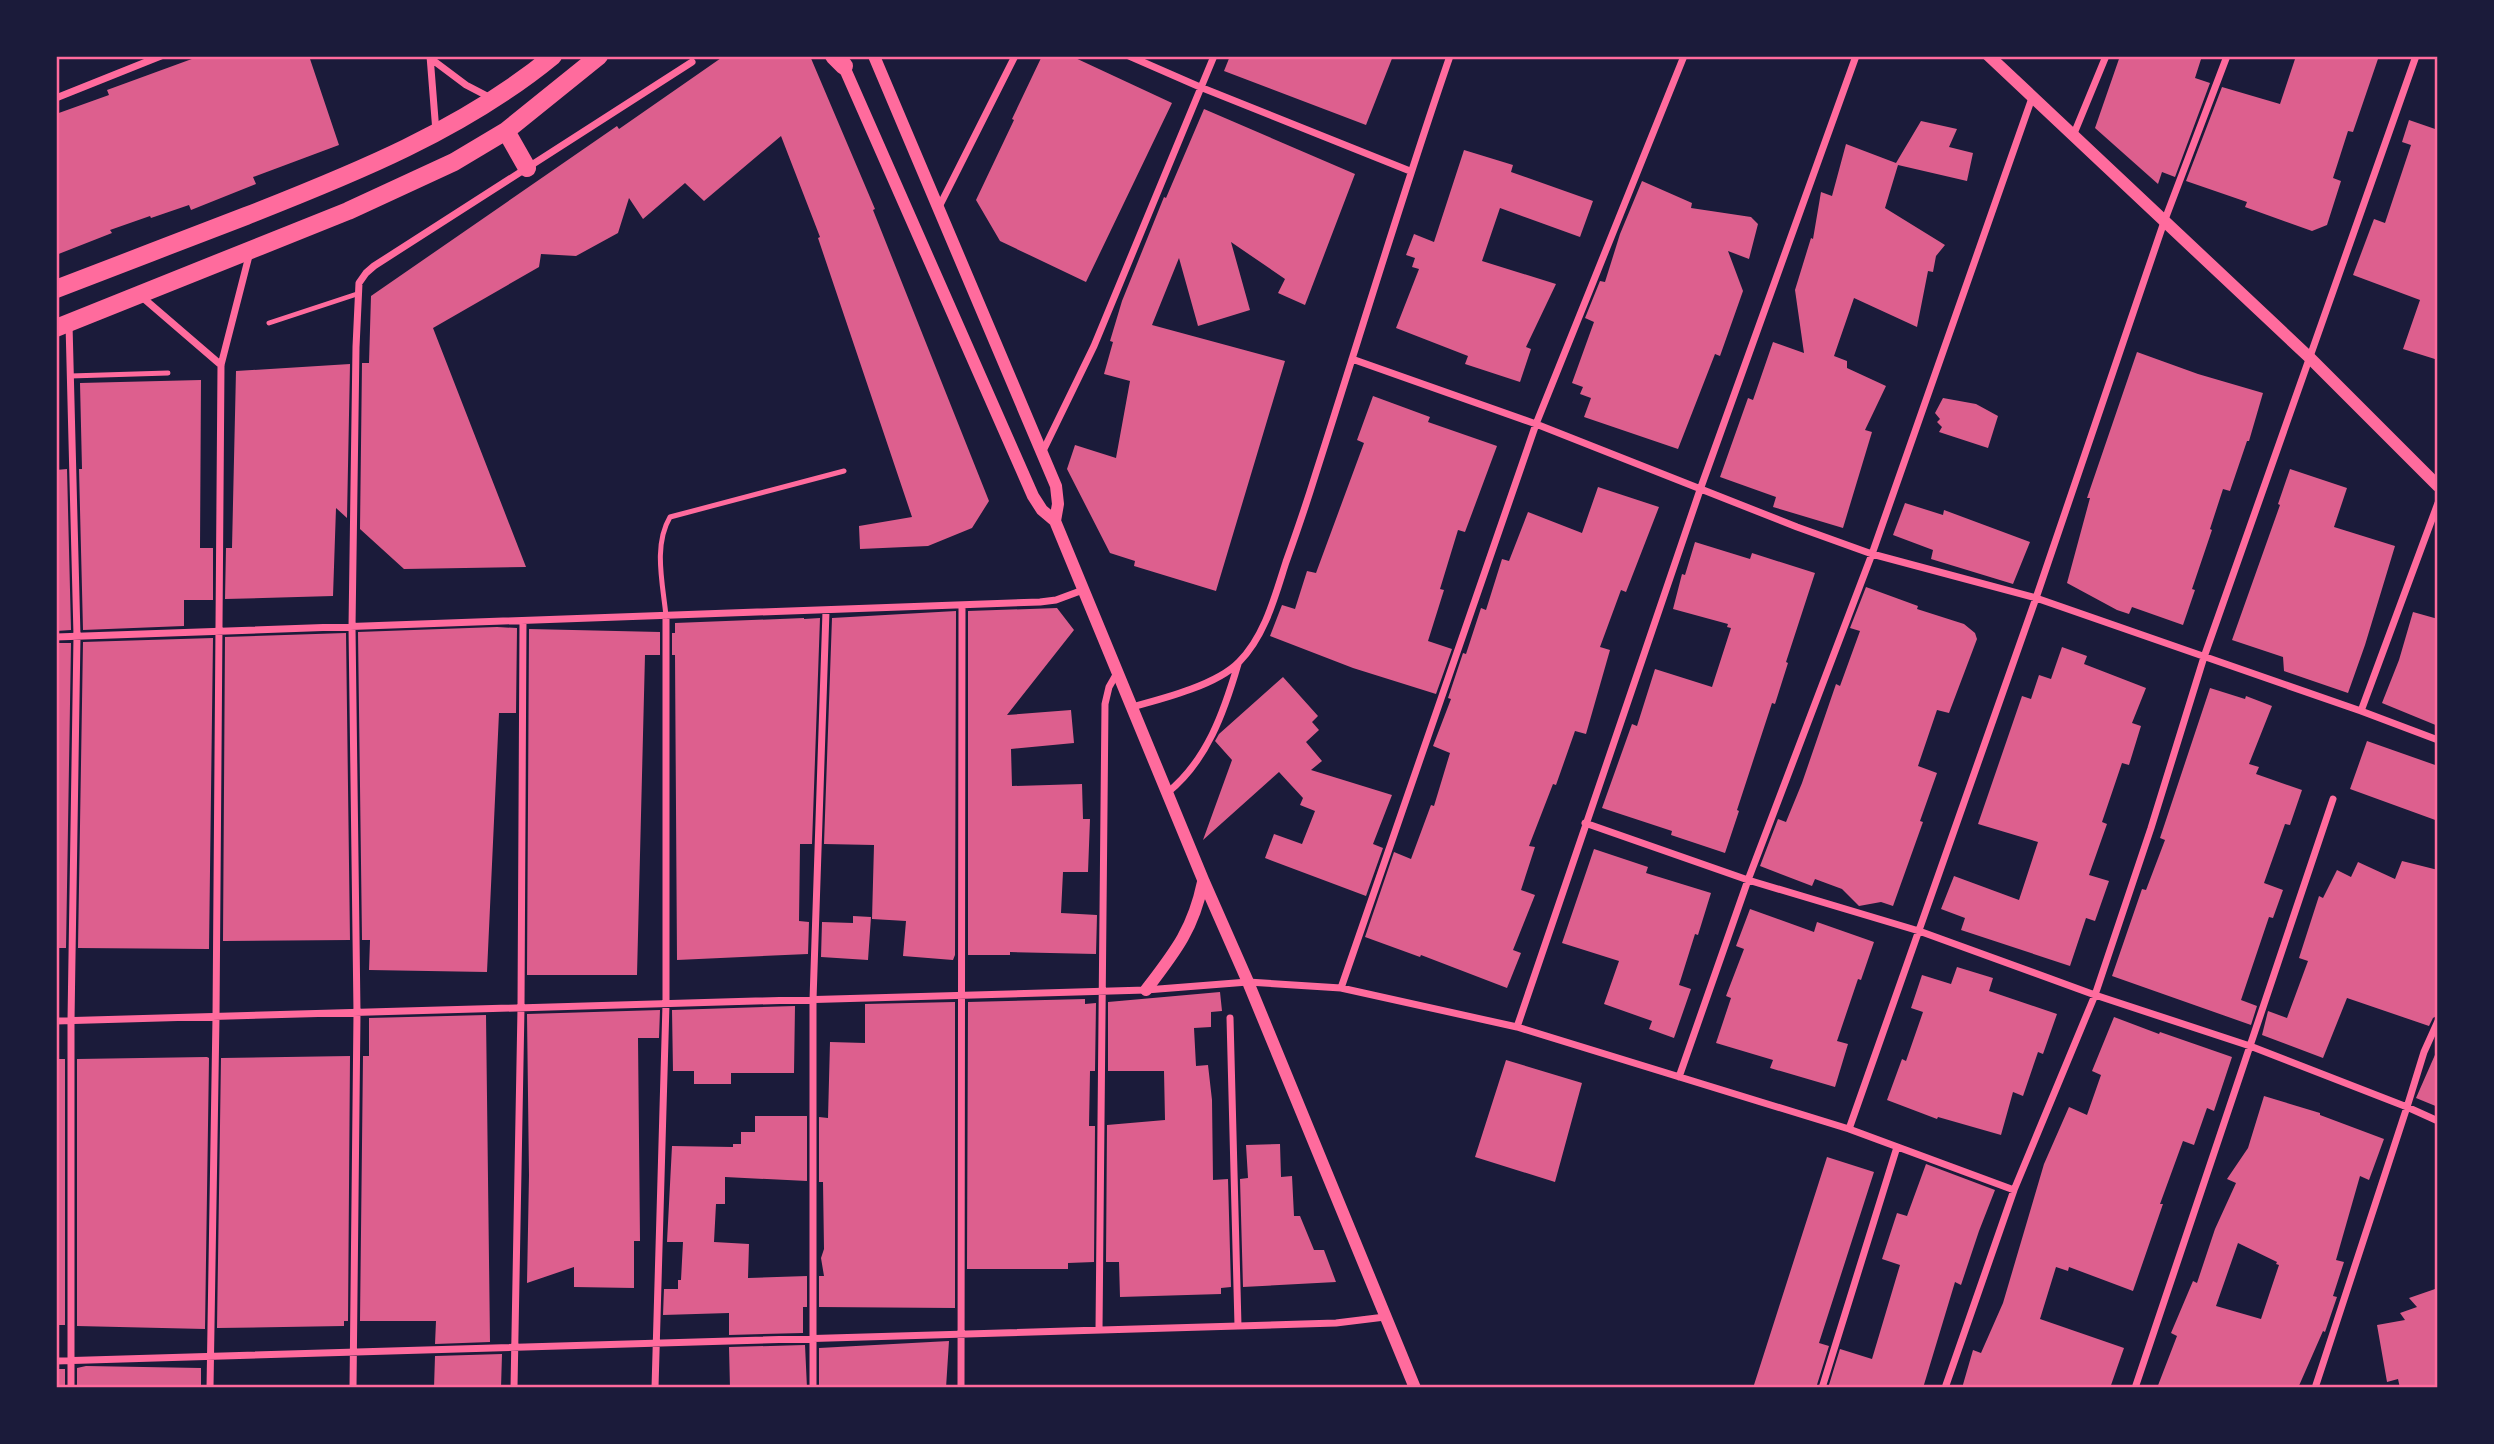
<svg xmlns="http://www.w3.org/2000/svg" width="2494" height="1444" viewBox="0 0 2494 1444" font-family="Lato,sans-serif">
  <rect width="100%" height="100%" fill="#1b1b3a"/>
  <path fill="#dd5f8e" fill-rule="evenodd" d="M200,56h109l30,89 -86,32 3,7 -65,26 -2,-5 -38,13 -1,-2 -40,14 2,3 -56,22v-141l53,-19 -2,-5z
    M724,56h86l65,153 -2,1 116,291 -17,27 -44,18 -68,3 -1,-23 53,-9 -94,-279 2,-1 -39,-101 -77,65 -19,-18 -42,36 -14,-21 -11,35 -42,23 -35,-2 -2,13 -106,61 93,239 -122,2 -44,-40 2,-166h7l2,-67 246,-170 2,3z
    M1042,56h29l101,47 -86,179 -86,-41 -24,-41 38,-80 -2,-1z
    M1230,56h163l-27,69 -142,-54z
    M2120,56h82l-7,22 15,5 -35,94 -13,-5 -4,12 -63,-56z
    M2296,56h83l-26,76 -5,-1 -15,47 8,3 -14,44 -15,6 -67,-24 2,-5 -61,-21 36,-94 58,17z
    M1204,109l151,65 -50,131 -27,-12 7,-14 -54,-37 19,68 -52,16 -19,-68 -27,67 133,36 -69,230 -82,-25 1,-5 -25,-8 -43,-84 8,-24 41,13 14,-77 -26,-7 9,-32 -3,-1 12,-40 42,-104 2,1z
    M2409,120l29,10v230l-35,-11 17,-49 -67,-25 21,-56 11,4 26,-78 -9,-3z
    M1921,121l36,8 -8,18 24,6 -6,28 -69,-16 -13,43 60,37 -9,11 -3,16 -5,-1 -11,56 -63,-29 -20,58 13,5v7l39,18 -21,44 7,2 -29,96 -70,-21 3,-10 -56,-20 28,-79 5,2 20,-58 31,11 -9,-63 16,-52 2,1 8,-47 11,4 14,-52 50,19z
    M1464,150l49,15 -2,7 82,29 -13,36 -80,-29 -18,53 74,23 -30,63 5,2 -11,33 -55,-18 3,-8 -72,-28 23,-59 -7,-2 3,-9 -9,-3 8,-21 20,8z
    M1642,181l50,22 -1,5 60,9 7,7 -9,35 -21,-8 15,40 -23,65 -5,-2 -37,95 -94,-32 7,-19 -11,-4 3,-7 -11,-4 22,-61 -9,-4 15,-37 5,1 15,-48z
    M2137,352l61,22 65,19 -14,48h-2l-17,50 -7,-2 -13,40 2,1 -20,59 3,1 -12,35 -51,-18 -3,7 -12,-4 -50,-27 23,-85h-3z
    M350,364l-3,154 -11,-10 -3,88 -108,3 1,-51h6l4,-177z
    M201,380l-1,168h13v52h-29v26l-101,4 -4,-161h3l-2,-86z
    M1373,396l57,21 -2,5 69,24 -32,86 -7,-2 -18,59 4,1 -16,51 24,8 -16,45 -83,-26 -83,-32 12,-31 13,4 12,-38 9,2 48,-130 -7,-3z
    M1943,398l33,6 22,12 -10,32 -49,-16 3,-5 -5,-5 3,-3 -5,-6z
    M67,469l4,161 -15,1v-161z
    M2290,469l57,19 -13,39 61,19 -30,99 -17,48 -64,-22 -1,-14 -51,-17 48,-135 -2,-1z
    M1598,487l61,20 -33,85 -5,-2 -21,57 10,3 -24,84 -11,-3 -19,54 -3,-1 -24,62 6,1 -14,43 14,5 -22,55 8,3 -14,35 -86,-33 -1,2 -55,-20 29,-85 17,7 20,-54 3,1 16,-53 -17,-7 18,-47 -3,-1 15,-45 3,1 15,-46 5,2 16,-51 7,2 19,-49 54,21z
    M1905,503l38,12 1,-5 86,32 -17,42 -82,-25 2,-9 -40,-15z
    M1695,542l55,17 2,-6 63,20 -29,89 2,1 -13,41 -3,-1 -35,107 2,1 -14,42 -54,-18 1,-4 -70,-23 30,-84 5,2 18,-57 57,18 19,-59 -4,-1 1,-3 -55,-15 9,-35 3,1z
    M1866,587l52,19 -1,3 47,15 11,9 2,6 -28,74 -12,-3 -19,56 19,7 -17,48 3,1 -30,84 -12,-4 -22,4 -17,-17 -27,-10 -3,7 -52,-20 18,-47 8,3 16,-39 34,-99 4,2 20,-55 -10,-3z
    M1057,608l17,22 -67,85 64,-5 3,33 -63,6 1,37 70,-2 1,35h7l-2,53h-25l-2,41 36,2 -1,39 -86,-2v3h-42v-344z
    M956,611l-1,344 -2,5 -50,-4 3,-35 -34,-2 2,-74 -50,-1 8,-226z
    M2413,612l25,7v107l-56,-23 17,-43z
    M804,618v1l16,-1 -8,226h-12l-1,77 10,1 -1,32 -131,6 -2,-305h-3v-22h3v-10z
    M497,627l20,1 -1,85h-17l-12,259 -118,-2 1,-30h-8l-4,-308z
    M529,629l131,3v23h-15l-8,320h-110z
    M346,633l4,307 -127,1 2,-304z
    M213,638l-4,311 -131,-1 5,-306z
    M56,643h15l-5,305h-10z
    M2062,647l25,9 -3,8 62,24 -14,35 9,3 -12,39 -7,-2 -20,59 5,2 -18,51 20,6 -14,40 -9,-3 -16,48 -109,-36 4,-12 -24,-9 13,-33 65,24 19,-58 -60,-18 44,-128 9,3 8,-24 12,4z
    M1283,677l35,39 -6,6 7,8 -13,12 16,19 -11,9 81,25 -19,49 10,4 -17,48 -101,-38 9,-24 28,10 13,-33 -15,-6 3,-7 -24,-26 -76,68 29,-80 -17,-19 4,-7z
    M2210,688l35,11 1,-3 26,10 -23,58 10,3 -3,7 46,16 -12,35 -5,-1 -21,59 19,7 -10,28 -4,-1 -28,83 16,6 -6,19 -139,-49 30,-87 4,1 19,-50 -5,-2z
    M2367,741l71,25v55l-88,-32z
    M1594,849l54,18 -2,6 65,20 -13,42 -3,-1 -16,51 12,4 -17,49 -25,-9 3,-8 -48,-17 15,-43 -57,-18z
    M2402,861l36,9v145l-5,3 -4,8 -82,-28 -24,60 -61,-23 6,-24 19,7 21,-57 -9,-3 20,-62 4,2 14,-28 14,7 7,-15 37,17z
    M1750,909l64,23 3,-10 57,20 -13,38 -3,-1 -21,62 11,3 -13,43 -65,-19 3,-8 -57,-17 15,-45 -5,-2 18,-47 -8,-3z
    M853,916l18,1 -3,43 -47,-3 1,-35 31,1z
    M1957,967l36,11 -4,13 68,23 -14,40 -5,-2 -15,44 -10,-4 -12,43 -63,-18 -1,2 -50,-19 15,-41 4,2 17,-49 -12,-4 11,-33 29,9z
    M1220,992l2,19 -11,1v15l-17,1 2,38 12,-1 4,35 1,80 15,-1 3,108 -10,1v6l-101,3 -1,-35h-13l1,-137 58,-5 -1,-49h-56v-69z
    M1085,999v5l11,-1 -1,68h-5l-1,55h6l-1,136 -26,1v6h-101l1,-267z
    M955,1002v306l-136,-1v-31h5l-3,-18 3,-9 -1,-67h-4v-65l9,1 2,-76 35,1v-39z
    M795,1006l-1,67h-63v11h-37v-13h-21l-1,-61z
    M660,1010l-1,28h-21l2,203h-6v47l-60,-1v-20l-47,16 2,-108 -2,-161z
    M486,1015l4,327 -55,2 1,-23h-76l3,-265h6v-38z
    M2114,1017l45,17 1,-2 72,25 -18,54 -7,-3 -13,37 -11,-4 -23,63h3l-30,87 -64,-24 -1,4 -12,-4 -16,52 84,29 -14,40h-148l11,-38 8,3 22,-50 41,-139 25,-57 18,8 14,-40 -9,-4z
    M2438,1048v59l-22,-9z
    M350,1056l-2,265h-4v5l-127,2 4,-270z
    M207,1057l2,1 -4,271 -128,-3v-267z
    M56,1059h9v266h-9z
    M1506,1060l76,23 -27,99 -80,-25z
    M2264,1096l56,17v2l64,24 -15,41 -9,-4 -24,84 8,2 -11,34 4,1 -12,35 -2,-1 -25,57h-141l20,-52 -6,-3 22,-52 4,2 18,-54 21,-46 -9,-4 21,-31zM2238,1243l39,19 -1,2 3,1 -18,54 -45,-13z
    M755,1116h52v65l-82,-4v27h-9l-2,38 35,2 -1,34 59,-2v31h-4v26l-74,2v-22l-66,2 1,-26h14v-9h3l2,-38h-16l5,-96 61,1v-3h8v-12h14z
    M1280,1144l1,33 11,-1 2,40h6l14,34h10l12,32 -93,5 -3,-108 8,-1 -2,-33z
    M1827,1157l47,15 -55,171 10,3 -13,42h-63z
    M1926,1164l69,26 -16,41 -18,54 -6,-3 -32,106h-95l12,-39 32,10 28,-94 -18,-6 15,-46 10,3z
    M2438,1288v100h-38l-2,-9 -11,3 -10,-57 28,-5 -5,-7 17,-6 -8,-9z
    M949,1341l-3,47h-127v-40z
    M805,1345l2,43h-77l-1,-41z
    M502,1354l-1,34h-67l1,-32z
    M86,1366l115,2v20h-124v-20z
    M56,1369h9v19h-9z"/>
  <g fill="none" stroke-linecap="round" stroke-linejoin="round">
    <path stroke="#ff6b9d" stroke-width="5" d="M269,323l88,-29
      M70,376l98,-3
      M666,616c-3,-32 -13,-70 4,-99l174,-46"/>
    <path stroke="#ff6b9d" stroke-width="7" d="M430,56l6,76
      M1129,56l71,31 210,84
      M430,58l36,27 25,13
      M56,98l105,-42
      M2073,136l33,-80
      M938,209l77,-153
      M142,297l79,68
      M69,324l8,312 -6,385v367
      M1352,359l184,65 261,103 75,27 164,44 325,113 77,-208
      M1042,453l52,-107 120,-290
      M56,637l984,-35 16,-2 27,-10
      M1132,707c30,-8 85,-22 107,-45 26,-26 36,-66 47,-100 10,-28 20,-57 29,-86 45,-140 87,-281 135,-420
      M2361,711l77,29
      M1167,793c40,-32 57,-81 71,-129
      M1585,823l163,57 171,51 176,64 155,51 157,61 17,-55 14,-31
      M1341,988l195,-564 148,-368
      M1230,1018l8,308
      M56,1021l1090,-31 102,-8 93,6 176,39 332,102 165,61
      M1517,1027l184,-540 155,-431
      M1679,1077l69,-197 124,-326 160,-456
      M1849,1129l187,-531 128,-376 63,-166
      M1099,1330l6,-626 4,-17 8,-14
      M56,1361l1280,-38 49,-6
      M210,1388l6,-371 5,-652 29,-113
      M353,1388l4,-375 -5,-386 4,-280 3,-64 7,-10 8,-7 318,-204
      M514,1388l7,-380 2,-387
      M655,1388l11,-384v-388
      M813,1388v-388l13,-389
      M961,1388l1,-783
      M1822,1388l75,-241
      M1945,1388l69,-198 81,-195 56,-167 53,-171 212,-601
      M2135,1388l198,-589
      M2315,1388l92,-281 31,14"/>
    <path stroke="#ff6b9d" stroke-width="12" d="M874,56l182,430 2,18 -3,17
      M1989,56l321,302 128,128
      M841,60l192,436 9,14 13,11 149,361 44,100 167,406
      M1146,990c29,-38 47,-60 57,-108"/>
    <path stroke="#ff6b9d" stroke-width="18" d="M834,56l10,10
      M506,131l21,37
      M56,289c63,-24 127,-49 190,-73 107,-42 217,-86 307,-160
      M56,328l292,-117 106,-49 52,-31 93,-75"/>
  </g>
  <rect width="2494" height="1444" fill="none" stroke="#1b1b3a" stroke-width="116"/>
  <rect x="58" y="58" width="2378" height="1328" fill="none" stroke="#ff6b9d" stroke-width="2.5"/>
</svg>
